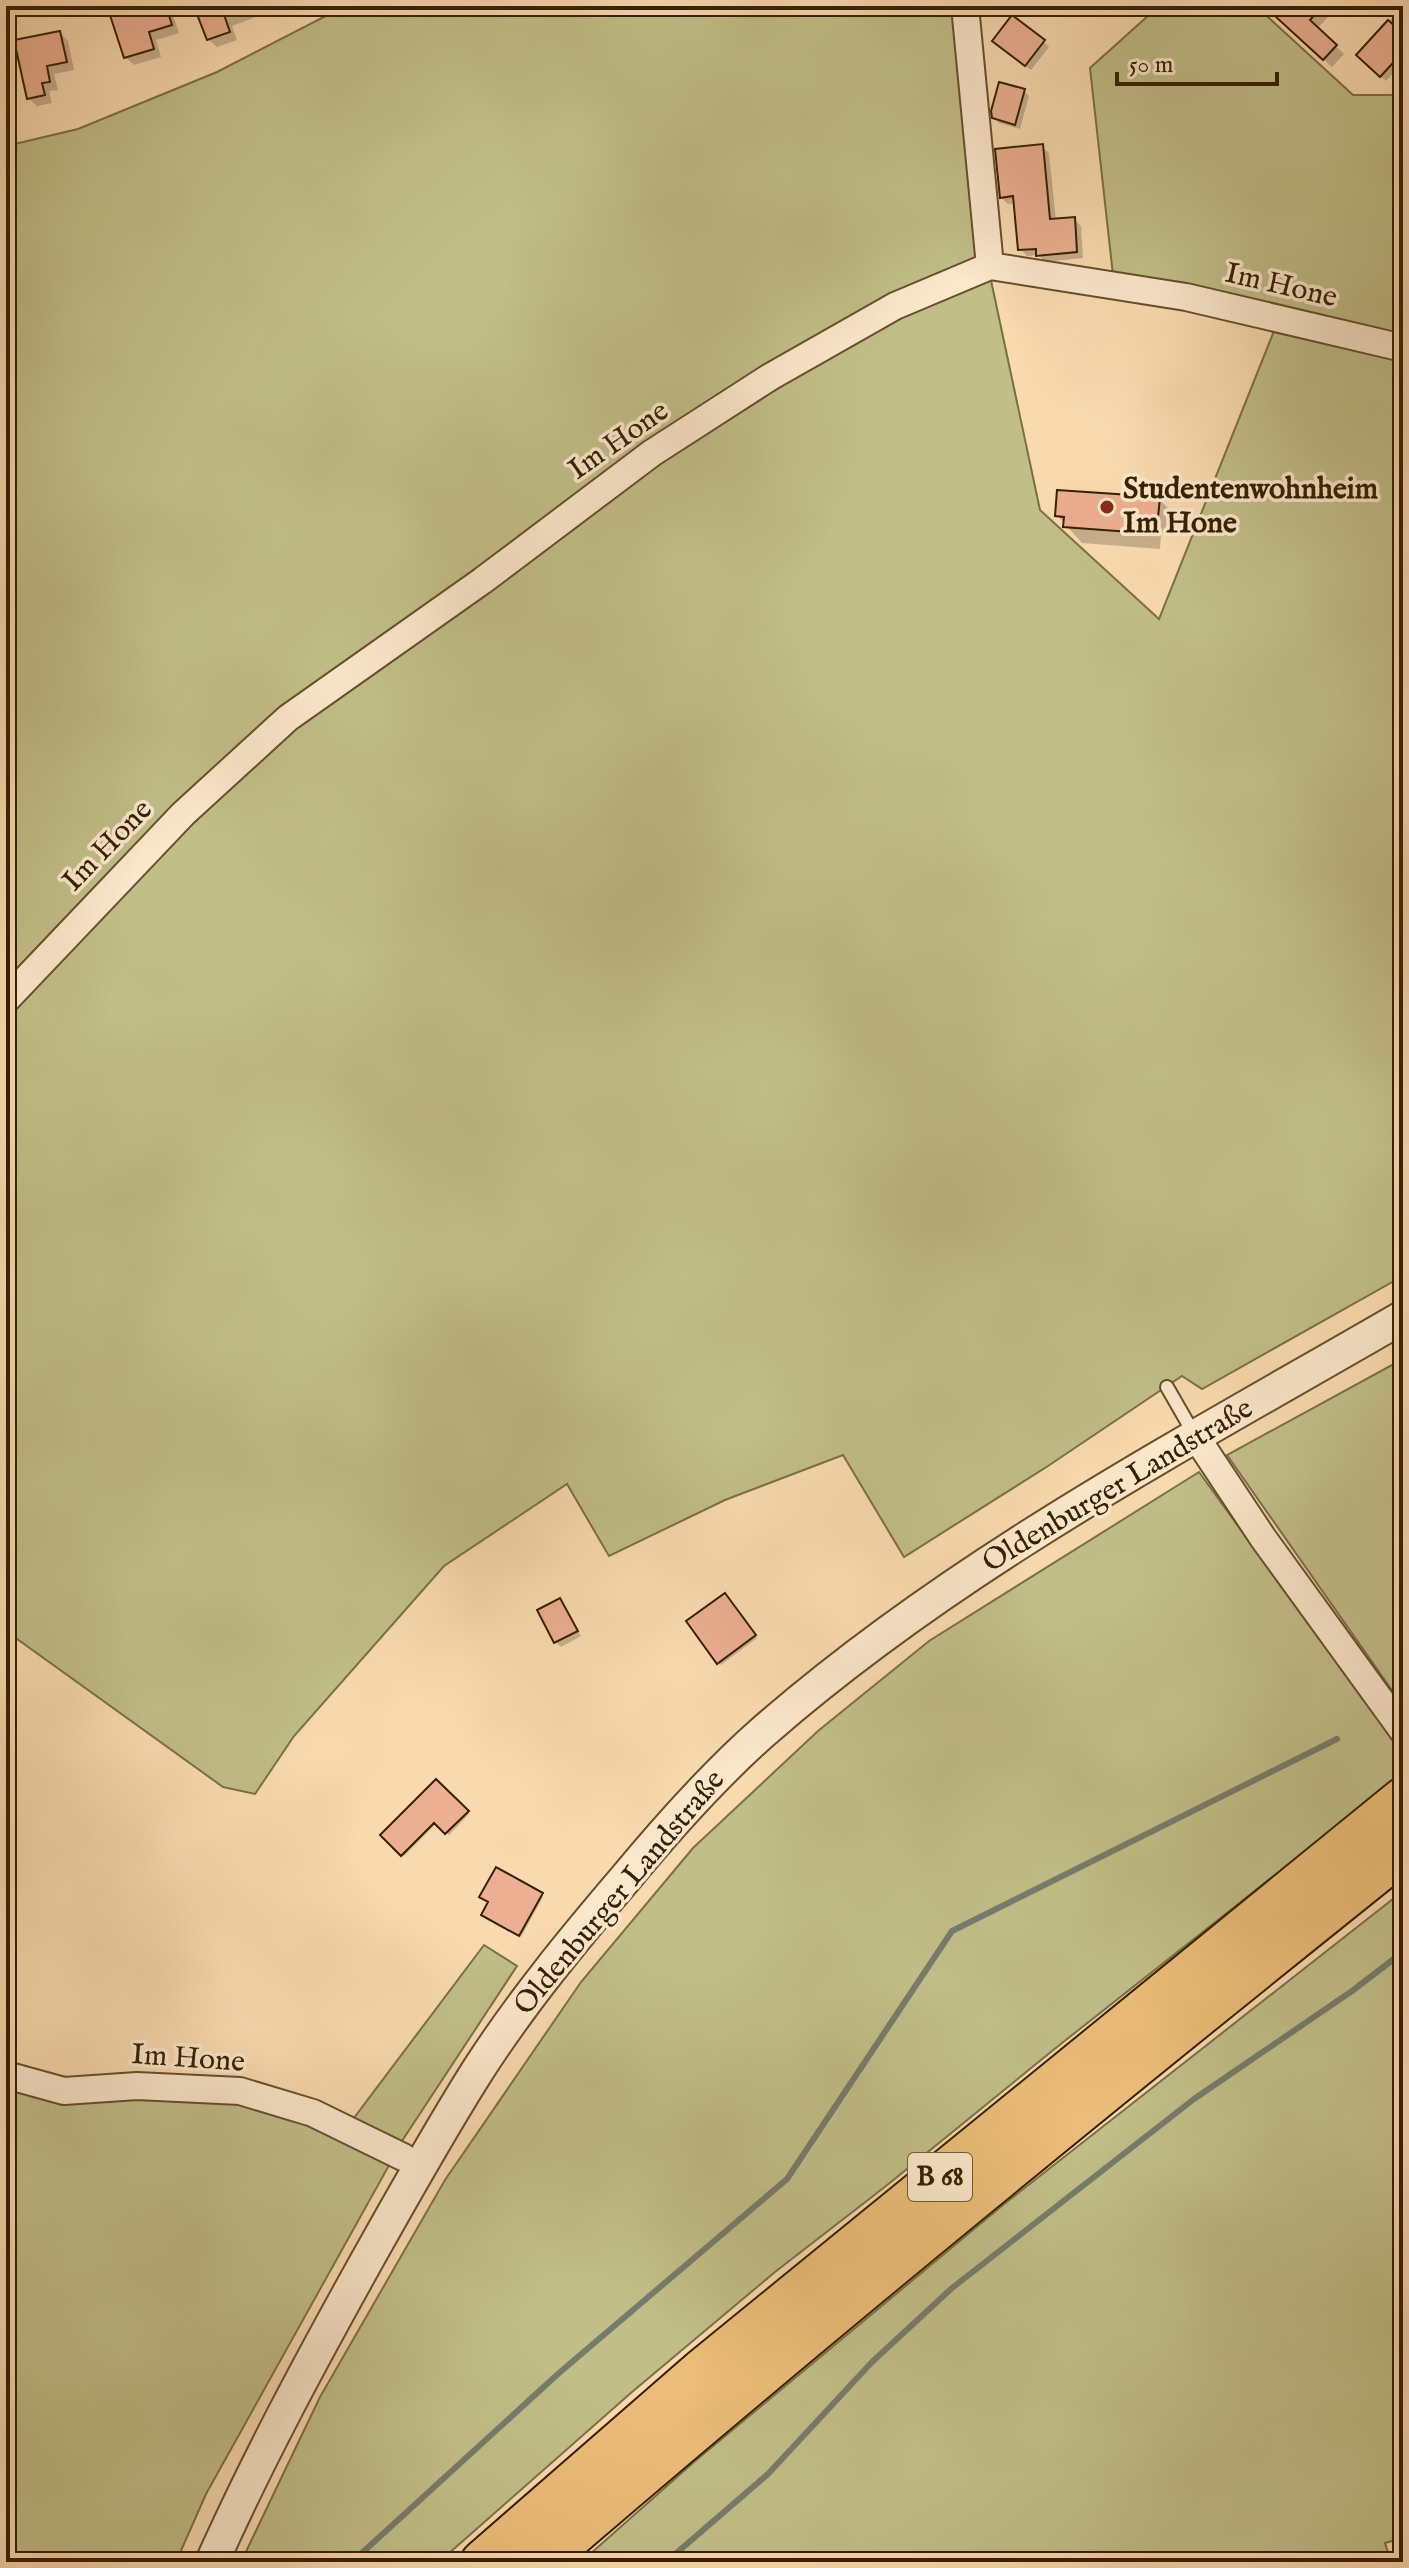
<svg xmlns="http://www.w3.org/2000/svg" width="1409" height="2568" viewBox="0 0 1409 2568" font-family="'IM FELL English',serif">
  <rect width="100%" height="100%" fill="#f9daaf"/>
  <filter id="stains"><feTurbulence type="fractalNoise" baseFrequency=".0025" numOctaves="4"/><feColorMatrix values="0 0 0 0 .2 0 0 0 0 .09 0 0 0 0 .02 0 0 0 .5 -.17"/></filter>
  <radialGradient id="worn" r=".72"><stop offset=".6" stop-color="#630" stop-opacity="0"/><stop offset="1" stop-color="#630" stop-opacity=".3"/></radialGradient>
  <path fill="#c1be88" stroke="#7c6f44" stroke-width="2" d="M345,6h620l24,265 51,239 119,109 117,-293 -163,-51 -23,-207 69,-62h97l97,89h39l11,-12v1193l-201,113 -20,-13 -134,90 -144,91 -61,-102 -118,45 -116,56 -42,-72 -123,82 -150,170 -39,58 -32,-7 -217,-156v-603l10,-11 -10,-10v-861l72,-17 139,-57z
    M1403,1359v347l-176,-251z
    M1199,1472l204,282v20l-346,273 -171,139 -111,86 -143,120 -193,170h-198l79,-165 125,-217 136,-198 112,-134 125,-117 111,-90z
    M1403,1891v647l-18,5 6,19h-810l113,-100 309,-257z
    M484,1945l33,21 -119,181 -47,-25z
    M6,2089l58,12 73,-7 103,3 70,20 82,43 -186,334 -30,68h-170z"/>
  <path fill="#0003" d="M119,6h51l9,27 -23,7 5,17 -27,8 -9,-8z
    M210,6h65l-15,6 1,3 -29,11 5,14 -20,7 -9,-8z
    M986,6h40l-36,4z
    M1266,6h72l-21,23 27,25 -12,13z
    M1403,6v57l-17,18 -27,-26z
    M60,33l8,8 6,29 -20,4 4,16 -9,1 3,12 -15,3 -9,-8z
    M1044,42l5,5 -18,23 -32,-24z
    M1024,91l5,5 -9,33 -21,-6 -5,-6z
    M1042,147l7,6 7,68 18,-2 7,7 2,32 -38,4 -6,-7 -12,1 -7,-7 -4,-46 -8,1 -7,-7z
    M1159,499l17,17 -2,18 -13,-1 -1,16 -78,-6 -25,-28z
    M725,1595l32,43 -36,27 -32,-43z
    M560,1600l21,36 -20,11 -5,-5z
    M436,1782l33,32 -20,21 -12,-12 -33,33 -21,-21z
    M541,1895l2,2 -22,40 -36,-20z"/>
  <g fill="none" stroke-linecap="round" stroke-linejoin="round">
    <path stroke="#767c6b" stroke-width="6" d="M352,2562l207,-189 228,-194 165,-248 385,-192
      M666,2562l102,-88 104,-112 80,-74 242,-189 158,-108 51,-39"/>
  </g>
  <path fill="#ecaf91" stroke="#362000" stroke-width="2" d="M107,6h59l6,19 -23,7 5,17 -30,9z
    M204,6h17l9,26 -23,8 -12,-31z
    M1264,6h58l-12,14 27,25 -14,15z
    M1012,15l33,25 -20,26 -33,-25z
    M1388,20l15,13v19l-23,25 -24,-22z
    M60,31l7,31 -20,4 3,16 -8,1 3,12 -18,4 -13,-59z
    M999,82l26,7 -10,36 -23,-7 -1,-7z
    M1043,144l7,75 25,-2 2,35 -41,4v-7l-18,1 -5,-54 -13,2 -5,-49z
    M1057,490l103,7 -2,21 -13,-1 -1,16 -81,-6 1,-10 -9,-1z
    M725,1593l31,42 -39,29 -31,-43z
    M560,1598l18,33 -24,12 -17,-33z
    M436,1779l33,32 -24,23 -11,-11 -33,33 -21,-21z
    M496,1867l47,26 -24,43 -38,-21 7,-13 -9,-5z"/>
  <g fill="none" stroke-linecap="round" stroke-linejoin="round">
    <defs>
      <path id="service" d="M1167,1387l27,47"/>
      <path id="minor" d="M965,6l25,260
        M6,1000l177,-186 105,-96 194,-137 170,-128 118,-76 125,-71 95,-40 196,31 217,51
        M1196,1437l67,101 140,193
        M6,2075l58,16 73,-5 103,5 73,22 90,44"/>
      <path id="tertiary" d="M212,2562c46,-103 99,-201 154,-300 36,-64 72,-129 112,-192 43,-67 94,-129 146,-190 43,-52 88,-103 139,-148 192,-168 421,-288 640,-415"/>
      <path id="trunk" d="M482,2562l219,-191 702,-572
        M541,2562c282,-243 571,-478 862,-711"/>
    </defs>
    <use href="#service" stroke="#674e2c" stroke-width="16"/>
    <use href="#minor" stroke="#674e2c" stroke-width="30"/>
    <use href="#tertiary" stroke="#674e2c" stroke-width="36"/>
    <use href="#trunk" stroke="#362000" stroke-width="46"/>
    <use href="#service" stroke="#fbe7cb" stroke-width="12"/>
    <use href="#minor" stroke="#fbe7cb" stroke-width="26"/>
    <use href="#tertiary" stroke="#fbe7cb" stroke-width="32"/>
    <use href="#trunk" stroke="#ecbd78" stroke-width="42"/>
  </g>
  <circle fill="#8f2418" stroke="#fbe7cb" stroke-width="3" cx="1107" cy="507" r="8"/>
  <g text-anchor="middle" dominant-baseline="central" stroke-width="7" stroke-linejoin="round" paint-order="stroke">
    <rect fill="#fbe7cb" stroke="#715c3d" stroke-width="2" x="908" y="2153" width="64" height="48" rx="6"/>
    <g font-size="28" font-weight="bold" fill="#362000">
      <text x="940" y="2177">B 68</text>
    </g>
    <g font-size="30" fill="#362000" stroke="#fbe7cb">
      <text transform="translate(1281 286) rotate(13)">Im Hone</text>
      <text transform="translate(619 441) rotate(-35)">Im Hone</text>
      <text transform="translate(108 846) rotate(-46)">Im Hone</text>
      <text transform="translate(1118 1486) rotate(-31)">Oldenburger Landstraße</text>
      <text transform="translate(620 1893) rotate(-50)">Oldenburger Landstraße</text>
      <text transform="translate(188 2059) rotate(4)">Im Hone</text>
    </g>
    <g font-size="30" font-weight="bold" fill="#362000" stroke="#fbe7cb" text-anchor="start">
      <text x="1123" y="490">Studentenwohnheim<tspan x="1123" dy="34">Im Hone</tspan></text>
    </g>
  </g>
  <rect width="1409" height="2568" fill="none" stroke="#f9daaf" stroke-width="32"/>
  <rect x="8" y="8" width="1393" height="2552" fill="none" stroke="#362000" stroke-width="4"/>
  <rect x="16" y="16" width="1377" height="2536" fill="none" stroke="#362000" stroke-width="2"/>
  <path d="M1117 72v12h160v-12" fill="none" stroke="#362000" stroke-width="4"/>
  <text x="1129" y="72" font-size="24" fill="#362000" stroke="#fbe7cb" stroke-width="6" paint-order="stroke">50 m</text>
  <rect width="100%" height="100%" filter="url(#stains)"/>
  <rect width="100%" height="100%" fill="url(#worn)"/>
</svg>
